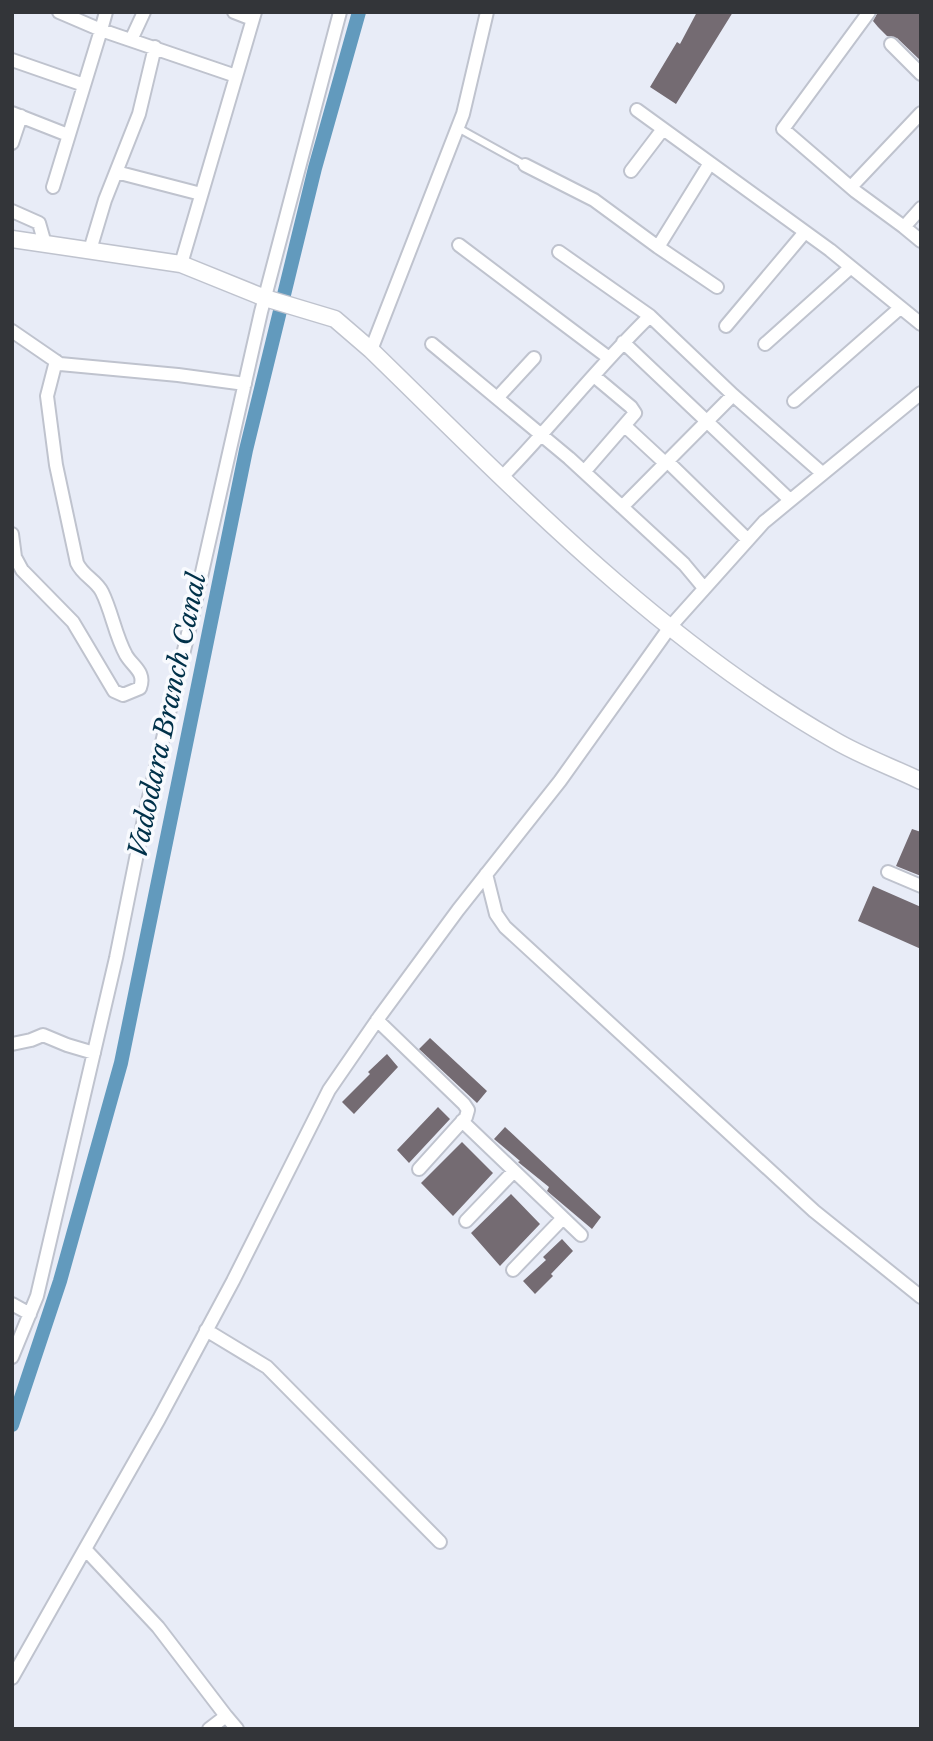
<svg xmlns="http://www.w3.org/2000/svg" width="933" height="1741" viewBox="0 0 933 1741" font-family="'Libre Baskerville',serif">
  <rect width="100%" height="100%" fill="#e8ecf7"/>
  <g fill="none" stroke-linecap="round" stroke-linejoin="round">
    <path stroke="#629abd" stroke-width="14" d="M12,1425l48,-144 61,-218 125,-613 69,-282 44,-156"/>
  </g>
  <path fill="#746b72" d="M697,12h36l-57,92 -26,-17 27,-45 3,2z
    M878,12h43v49l-24,-23 -10,-2 -9,-9 -5,-6z
    M912,829l9,3v44l-25,-10z
    M873,886l48,21v42l-63,-28z
    M430,1038l57,53 -10,12 -58,-54z
    M387,1054l11,13 -44,47 -12,-12 28,-28 -2,-2z
    M438,1107l12,12 -41,44 -12,-13z
    M505,1127l96,90 -9,12 -45,-38 2,-4 -31,-25 2,-1 -26,-22z
    M462,1142l31,31 -40,43 -32,-33z
    M511,1194l29,30 -40,42 -29,-33z
    M562,1239l11,12 -22,23 2,2 -18,18 -12,-13 23,-21 -3,-3z"/>
  <g fill="none" stroke-linecap="round" stroke-linejoin="round">
    <defs>
      <path id="service" d="M458,128l67,37"/>
      <path id="minor" d="M106,12l-5,18 135,46
        M234,12l18,7
        M869,12l-86,117 72,62 49,36 17,-19
        M131,40l13,-28
        M891,44l30,30
        M12,60l72,25
        M637,110l193,140 91,74
        M12,113l56,22
        M12,143l9,-27
        M710,163l-52,84 59,40
        M525,165l69,35 64,47
        M631,171l32,-42
        M116,172l85,22
        M53,187l48,-157 -42,-18
        M851,187l70,-74
        M12,211l27,12 6,21
        M904,227l17,14
        M459,245l150,113
        M90,250l15,-50 34,-86 16,-67
        M559,252l91,64
        M181,264l74,-252
        M726,326l79,-94
        M12,331l48,33 118,11 67,9
        M623,342l167,158
        M432,344l137,114 115,106 20,24
        M765,344l86,-77
        M371,350l92,-236 24,-102
        M498,397l36,-39
        M794,401l106,-93
        M625,426l40,37
        M667,461l81,79
        M584,472l51,-59 -4,-6 -37,-31
        M502,477c51,-52 96,-111 148,-161l83,79 89,78
        M622,507l111,-112
        M12,534l3,23 7,13 51,52 41,69 9,4 17,-7c6,-16 -7,-21 -14,-33 -11,-20 -14,-43 -24,-63 -6,-12 -19,-16 -25,-29l-21,-98 -9,-69 9,-35
        M888,872l33,14
        M486,874l10,40 9,13 309,284 107,86
        M377,1020l87,84 4,6 -2,7 -47,52
        M12,1044l19,-4 12,-5 24,10 27,8
        M462,1121l119,114
        M466,1221l48,-50
        M513,1270l50,-52
        M12,1304l18,10
        M206,1330l61,37 173,175
        M12,1357l25,-61 79,-338 29,-144 46,-193 70,-309 79,-300
        M12,1678l73,-129
        M226,1716l11,13
        M209,1729l17,-13 -68,-89 -73,-78 74,-130 74,-138 96,-191 51,-74 78,-106 102,-129 110,-154 94,-105 157,-129"/>
      <path id="tertiary" d="M12,239l169,25 84,34 70,21 36,31c145,141 286,289 463,390 27,16 58,27 87,41"/>
    </defs>
    <use href="#service" stroke="#bfc3ce" stroke-width="10"/>
    <use href="#minor" stroke="#bfc3ce" stroke-width="16"/>
    <use href="#tertiary" stroke="#bfc3ce" stroke-width="19"/>
    <use href="#service" stroke="#fff" stroke-width="6"/>
    <use href="#minor" stroke="#fff" stroke-width="12"/>
    <use href="#tertiary" stroke="#fff" stroke-width="16"/>
  </g>
  <g text-anchor="middle" dominant-baseline="central" stroke-width="7" stroke-linejoin="round" paint-order="stroke">
    <g font-size="26" font-style="italic" fill="#003149" stroke="#f8fafe">
      <text transform="translate(167 715) rotate(-78)">Vadodara Branch Canal</text>
    </g>
  </g>
  <rect width="933" height="1741" fill="none" stroke="#333539" stroke-width="28"/>
</svg>
